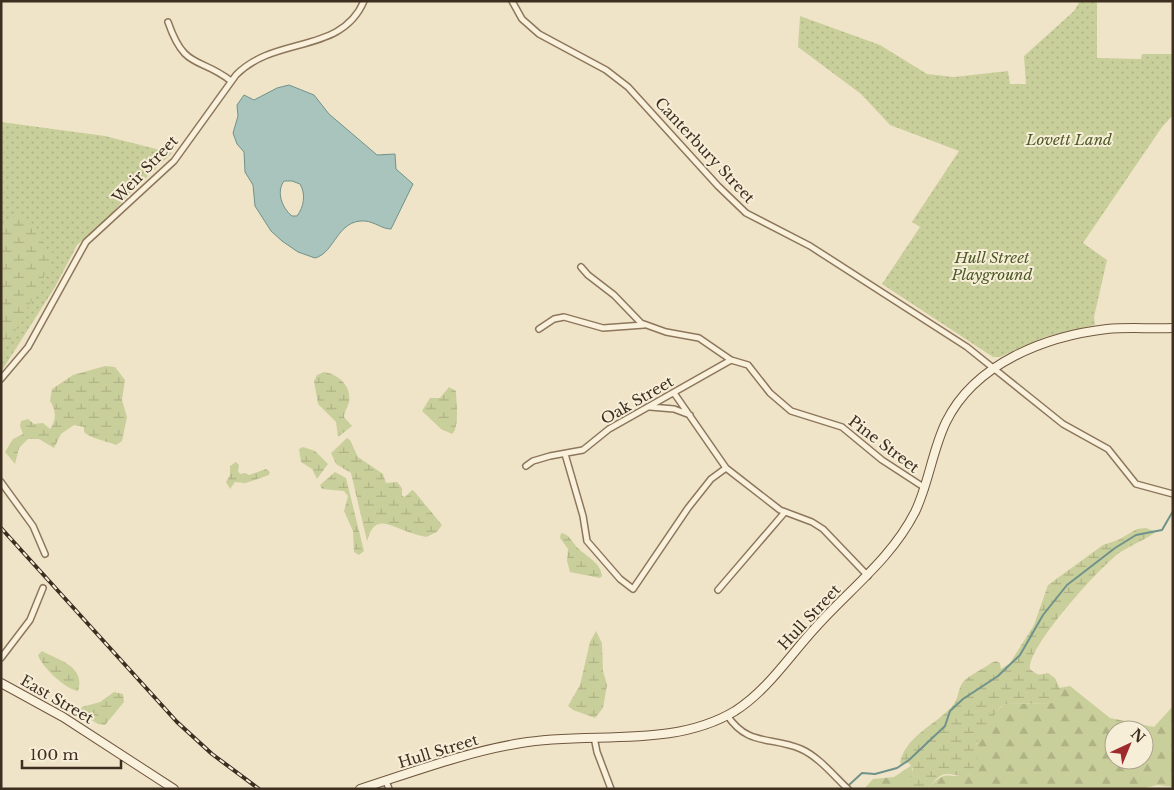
<svg xmlns="http://www.w3.org/2000/svg" width="1174" height="790" viewBox="0 0 1174 790" font-family="'Libre Baskerville',serif">
  <defs>
    <pattern id="grass-dots" width="8" height="8" patternUnits="userSpaceOnUse" patternTransform="scale(1.25)"><rect width="8" height="8" fill="#c9cf9b"/><path d="M2 2h.1M6 6h.1" fill="none" stroke="#aeb285" stroke-width="1.8" stroke-linecap="round"/></pattern>
    <pattern id="forest-firs" width="22" height="20" patternUnits="userSpaceOnUse" patternTransform="scale(1.25)"><rect width="22" height="20" fill="#c9cf9b"/><path d="M5 1l3.5 6h-7zM16 11l3.5 6h-7z" fill="#aeb285"/></pattern>
    <pattern id="wetland-marsh" width="20" height="14" patternUnits="userSpaceOnUse" patternTransform="scale(1.25)"><rect width="20" height="14" fill="#c9cf9b"/><path d="M1 5h8M5 5V1M11 12h8M15 12V8" fill="none" stroke="#aeb285"/></pattern>
  </defs>
  <rect width="100%" height="100%" fill="#f0e4c8"/>
  <path fill="url(#grass-dots)" d="M1080,1h17v57l44,1 1,-5h31v61l-11,12 -79,116 24,17 -13,57 1,8 -50,12 -45,20h-7l-111,-73 38,-57 -8,-5 47,-71 -69,-26 -29,-31 -63,-47 2,-31 80,29 47,29 27,3 54,-6 2,13h16l-2,-28 50,-45z
    M1,122l104,14 67,17 -43,41 -22,25 -30,26 -22,42 -54,85z"/>
  <path fill="url(#forest-firs)" fill-rule="evenodd" d="M1070,686l40,32 44,9 19,-21v81l-16,-2 -16,4h-214c22,-23 19,-8 43,-15 9,-13 5,-15 6,-29 1,-10 21,-37 29,-41l48,-1 9,-10 -3,-5zM1114,730h30v30h-30z
    M912,765v10l-6,14h-42l9,-10 21,-2z"/>
  <path fill="url(#wetland-marsh)" d="M18,215c18,3 18,22 28,33 3,3 7,4 9,8l-54,102v-127l7,-11z
    M105,366l10,1 10,13 -3,20 5,17 -5,24 -6,4c-9,-4 -27,-7 -32,-13v-5l-10,-2 -13,9 -7,14 -15,-9h-11l-9,9 -4,16 -10,-12 8,-13 10,-5 -3,-8 1,-5 7,-2 6,5 9,-1 7,6c7,-9 6,-19 0,-28l2,-12 21,-14z
    M324,372c14,2 28,14 25,30 -1,5 -5,10 -5,15l8,9 -14,11 -2,-15 -18,-18 -4,-23 3,-6z
    M449,387l7,4c0,10 4,36 -4,43l-11,-5 -19,-18 8,-13h10z
    M347,438l3,2 8,17 25,17 3,9 11,-1 5,6v8l3,1 7,-7 2,1 28,34 -5,7 -11,5c-8,-2 -16,-4 -23,-7 -19,-8 -29,-13 -36,11l-16,-68 -15,-9 -5,-11z
    M303,447l12,4 13,13 -11,15 -5,-10 -11,-7 -2,-13z
    M236,462l3,3 -1,6 2,3 5,-1 4,2 17,-6 4,3 -1,3 -23,8 -11,-1 -5,7 -4,-7 4,-7v-9z
    M335,472l11,6 18,73 -5,4 -5,-3 -1,-21 -9,-20 4,-15 -4,-5 -22,-2 -2,-4z
    M1146,528l10,4c-11,8 -25,13 -37,21 -19,14 -92,94 -89,116 8,7 9,6 18,4l7,5 7,15 -5,8 -4,2 -48,1 -5,3 -24,36 1,20 -4,9c-13,9 -20,-1 -31,3 -6,3 -10,9 -15,14h-21l7,-20 -4,-6 -8,1 -1,-2c8,-29 36,-36 54,-58 5,-7 4,-18 11,-24 8,-7 18,-11 26,-17l5,-2 4,2 1,6 9,-6 24,-38 14,-40 55,-40 15,-5 19,-11z
    M561,533c9,1 11,10 18,16 8,8 22,14 23,27l-2,2 -30,-6 -3,-11 1,-12 -8,-11z
    M596,631l6,12 1,28 4,14 -4,23 -8,10 -22,-8 -5,-4 12,-21 10,-43z
    M42,651c16,9 44,15 36,40 -12,-1 -37,-25 -40,-36z
    M114,692l9,2 1,8 -19,23 -7,-1 -19,-12 3,-5 18,-5z"/>
  <path fill="#a9c4bc" stroke="#6f938a" fill-rule="evenodd" d="M289,85l25,10 15,19 48,41 18,-1 1,15 17,15 -22,45c-9,0 -16,-7 -26,-8 -28,-2 -30,32 -50,37l-17,-6 -16,-11 -11,-10 -16,-25 -2,-21 -8,-13 -1,-20 -7,-8 -4,-11 5,-17 -1,-11 7,-10 10,5 23,-12zM292,181l8,3c6,10 4,23 -3,32h-5c-10,-8 -16,-24 -8,-35z"/>
  <g fill="none" stroke-linecap="round" stroke-linejoin="round">
    <path stroke="#6f938a" stroke-width="2" d="M849,785l13,-12 13,1 22,-6 12,-8 36,-34 5,-15 13,-12 35,-23 22,-21 23,-40 24,-30 48,-37 21,-13 26,-5 11,-19"/>
    <defs>
      <path id="minor" d="M512,1l10,18 17,15 67,36 22,17 90,99 28,27 64,33 157,101 96,77 45,25 28,35 37,10
        M168,22c17,49 31,34 63,59
        M581,267l7,8 26,20 27,28 25,9 33,6 32,22 17,5 22,28 21,18 51,16 40,33 43,28
        M539,329l15,-10 10,-2 39,11 41,-3
        M1,379l27,-32 58,-105 88,-81 62,-86c39,-40 105,-20 128,-74
        M674,393l52,75 54,42 32,12 11,7 45,47
        M650,407l24,2 16,6
        M565,454l18,62 4,25 33,38 13,10 55,-81 23,-29 15,-11
        M526,466l7,-5 17,-5 33,-6 26,-21 122,-69
        M1,482l32,44 12,28
        M718,590l67,-78
        M1,658l29,-38 13,-32
        M727,715c21,32 44,21 74,34 18,8 33,27 47,40
        M594,737l3,15 14,37
        M386,781l3,8"/>
      <path id="secondary" d="M1,683l62,34 111,72
        M360,789c53,-17 106,-37 161,-46 70,-12 151,6 214,-32 33,-21 55,-56 81,-84 34,-38 75,-68 99,-115 14,-29 17,-61 31,-90 29,-59 100,-86 161,-93 22,-2 44,0 66,-1"/>
    </defs>
    <use href="#minor" stroke="#8d765c" stroke-width="8"/>
    <use href="#secondary" stroke="#6f573f" stroke-width="10"/>
    <use href="#minor" stroke="#faf1dc" stroke-width="5"/>
    <use href="#secondary" stroke="#faf1dc" stroke-width="8"/>
    <defs>
      <path id="rail" d="M1,528l176,194 35,32 47,35"/>
    </defs>
    <use href="#rail" stroke="#3d2e20" stroke-width="4"/>
    <use href="#rail" stroke="#f7eed8" stroke-width="2" stroke-dasharray="5.5" stroke-linecap="butt"/>
  </g>
  <g text-anchor="middle" dominant-baseline="central" stroke-width="4" stroke-linejoin="round" paint-order="stroke">
    <g font-size="15" font-style="italic" fill="#4d5a26" stroke="#f7eed8">
      <text x="1069" y="139">Lovett Land</text>
      <text x="992" y="257">Hull Street<tspan x="992" dy="17">Playground</tspan></text>
    </g>
    <g font-size="15" fill="#3d2e20" stroke="#f7eed8">
      <text transform="translate(705 150) rotate(47)">Canterbury Street</text>
      <text transform="translate(145 169) rotate(-46)">Weir Street</text>
      <text transform="translate(637 400) rotate(-30)">Oak Street</text>
      <text transform="translate(884 444) rotate(37)">Pine Street</text>
      <text transform="translate(809 617) rotate(-47)">Hull Street</text>
      <text transform="translate(57 699) rotate(30)">East Street</text>
      <text transform="translate(438 751) rotate(-17)">Hull Street</text>
    </g>
  </g>
  <rect width="1174" height="790" fill="none" stroke="#3d2e20" stroke-width="5"/>
  <g transform="translate(1129 745) rotate(44)"><circle r="24" fill="#f7eed8" stroke="#ada18e"/>
  <path d="M0-4L9 19L0 12L-9 19Z" fill="#9e2a2b"/>
  <text y="-8" font-size="14" font-weight="bold" text-anchor="middle" fill="#3d2e20">N</text>
  </g>
  <path d="M22 760v8h99v-8" fill="none" stroke="#3d2e20" stroke-width="2.5"/>
  <text x="30" y="760" font-size="15" fill="#3d2e20" stroke="#f7eed8" stroke-width="4" paint-order="stroke">100 m</text>
</svg>
